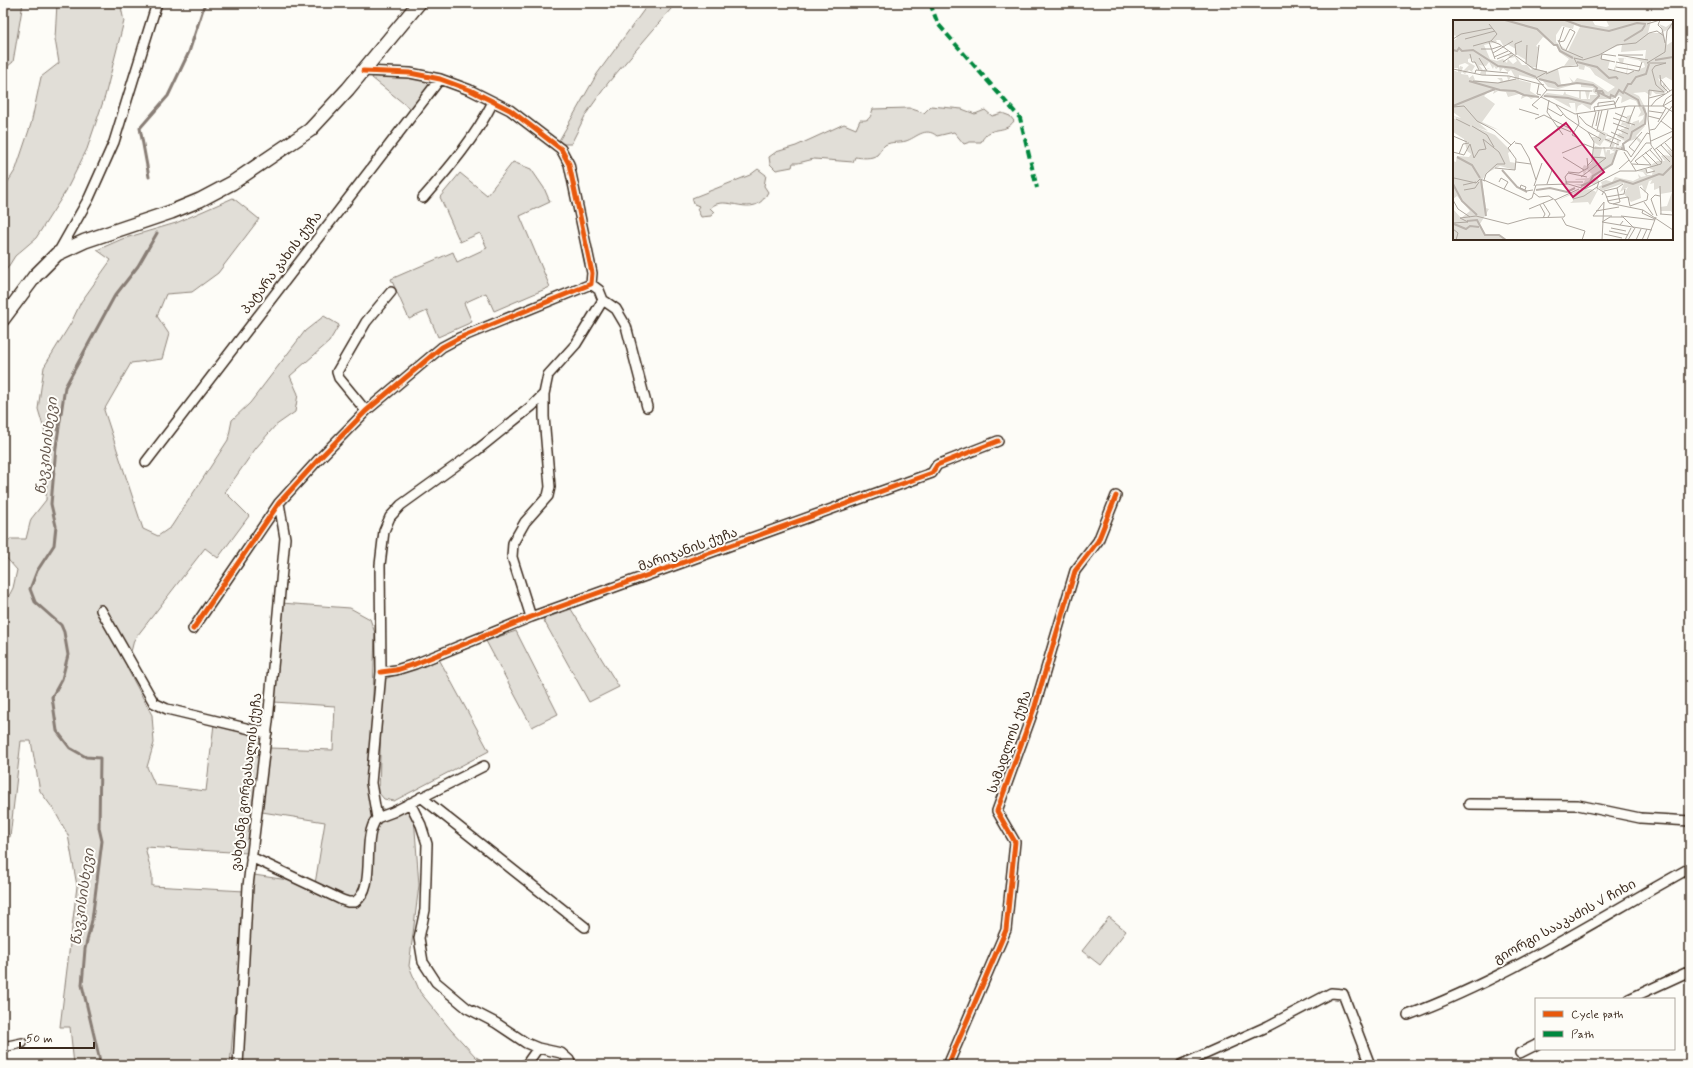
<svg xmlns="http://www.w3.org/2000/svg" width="1693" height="1068" viewBox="0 0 1693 1068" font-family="Mynerve,'Noto Sans Georgian',sans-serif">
  <rect width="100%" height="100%" fill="#fdfcf7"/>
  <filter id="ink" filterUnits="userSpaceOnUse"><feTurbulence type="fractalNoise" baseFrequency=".025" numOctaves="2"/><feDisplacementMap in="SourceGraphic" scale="8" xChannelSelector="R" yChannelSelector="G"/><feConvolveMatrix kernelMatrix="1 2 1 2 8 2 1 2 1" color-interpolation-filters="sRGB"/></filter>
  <g filter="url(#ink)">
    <path fill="#e1ded7" stroke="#8e847a" d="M7,3h16l-10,59 -10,8v-56z
      M57,3h63l4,18 -19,75 -18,53 -21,42 -30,47 -21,18 -12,19v-85l13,-21 15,-45 10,-47 18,-14 -4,-24z
      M649,3h27l-68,80 -22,31 -15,30h-14l40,-70z
      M374,74l35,1 25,6 -21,30 -41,-33z
      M931,106l31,3 13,5 10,-4 7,6 10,-3 8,3 4,5c-11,15 -23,2 -33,21h-11l-6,2 -10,-12 -17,4c-12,-10 -21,2 -31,5 -7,2 -14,0 -21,4 -4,3 -5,7 -8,10 -6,4 -15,3 -22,2l-2,5 -39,-3 -16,4h-5l-1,4 -16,3 -6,-6 -1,-7 7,-5 20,-6 48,-22 12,5 4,-9c10,1 10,-2 13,-11l36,-1 15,5z
      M513,162l18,7 13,19 6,14 -30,14 30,71 -56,24 -8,-18 -22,10 8,19 -34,15 -11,-26 -18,8 -18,-40 62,-27 4,10 30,-14 -7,-15 -20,9 -20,-45 20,-24 27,22z
      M758,169l8,6 -2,11 4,6c-14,30 -42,0 -58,16l4,4 -3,4 -10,1 -4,-8 2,-3 -5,-2 -2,-6 58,-23z
      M233,198l26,21 -41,54 -26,19 -26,2 -9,22 12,18 -7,25 -31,4 -27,47 39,119 15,7 13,-9 57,-87 4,-20 18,-17 55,-72 19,-15 15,9 -10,17 -39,34 8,18 -3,18 -20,14 -19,22 -31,44 24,24 -31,42 -13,-10 -71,92 -7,28 25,47 2,28 -7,24 8,18 51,6 8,-67 49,11 -15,118 -103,-6 7,28v11l93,5 -15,174h-156l-4,-38h-10l17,-141 -9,-51 -14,-25 -14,-19 -9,-50h-10l-11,96 -7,-2v-228l10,-19 4,-18 -14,-16v-5l7,-10h16l5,-20 15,-19 2,-57 -10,-34 6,-42 27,-44 10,-21 30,-42 -14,-10 25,-11 54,-16z
      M281,603l69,5 20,11 5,14 -5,155c3,12 8,19 19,24l24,-10 6,83 -10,81 11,26 31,38 25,27 15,8h-255l18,-190 61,9 10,-62 -63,-10 7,-64 64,2 2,-44 -61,-4z
      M571,609l48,78 -30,15 -46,-83z
      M516,631l42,83 -26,13 -46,-86z
      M439,659l50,92 -95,50 -10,-2 -5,-6 3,-113z
      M1109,917l17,14 -26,34 -18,-14z"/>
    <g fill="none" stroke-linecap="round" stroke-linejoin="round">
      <path stroke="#887d74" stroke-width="3" d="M149,177l-9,-49 28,-32 21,-44 16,-49
        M101,1065l-19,-80 3,-36 7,-29 10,-79 -3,-13 1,-70 -14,-1 -16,-9 -13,-17 -5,-34 10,-18 6,-24 -4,-23 -3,-7 -26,-23 -5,-13 7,-18 17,-26 2,-19 -5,-22 5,-57 9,-60 49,-90 24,-31 19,-33"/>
      <defs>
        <path id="minor" d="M423,198c27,-31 52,-60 70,-96
          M58,253l31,-55 25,-56 43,-139
          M591,284l8,6 4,10 13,9 10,17 21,81
          M366,411l-27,-33 -2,-6 29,-50 25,-30
          M146,462l294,-383
          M101,610l53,93 13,6 100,24
          M531,617l-19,-60 1,-14 12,-21 23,-26 2,-9 -6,-70v-23
          M193,629l86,-126 39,-43 48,-49 76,-64 17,-9 132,-54 1,-11 -23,-109 -8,-15 -51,-39 -40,-20 -30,-11 -30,-6 -47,-2
          M381,672l15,-2 19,-6 116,-47 401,-144 5,-8 61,-24
          M484,766l-91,46 -16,6 -6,-35 10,-111 -1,-107 4,-34 6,-14 11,-12 75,-54 56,-45 12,-12 4,-19 28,-31 27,-44
          M421,797l164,130
          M410,803l11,22 6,19 -2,66 -6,28 4,24 13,20 31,26 29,15 30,20 12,5 23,5 8,7 2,5
          M1469,804l109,1 62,13 50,3
          M251,857l91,43 6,2h7c23,-16 5,-62 22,-84
          M1629,999l61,-28
          M1408,1015c100,-37 189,-96 282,-147
          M3,1047l19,-4
          M1520,1053l16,-8
          M238,1065l10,-179 20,-165 17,-183 -6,-35
          M526,1065l12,-17
          M948,1065l58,-135 9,-88 -18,-31 38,-105 40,-135 23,-30 18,-45
          M1181,1065l87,-39 63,-33 12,1 27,71"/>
        <path id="secondary" d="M3,319l32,-43 22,-22 28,-13 86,-29 29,-12 32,-17 78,-53 38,-41 71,-86"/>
      </defs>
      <use href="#minor" stroke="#3b2a1e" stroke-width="12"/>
      <use href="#secondary" stroke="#3b2a1e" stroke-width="16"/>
      <use href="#minor" stroke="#fdfcf7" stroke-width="9"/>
      <use href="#secondary" stroke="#fdfcf7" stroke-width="13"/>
      <path stroke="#00873e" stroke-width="4" stroke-dasharray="8 4" stroke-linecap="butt" d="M930,3l8,21 82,94 17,70"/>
      <defs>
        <path id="cycleway" d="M193,629l86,-126 39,-43 48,-49 76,-64 17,-9 132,-54 1,-11 -23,-109 -8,-15 -51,-39 -40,-20 -30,-11 -30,-6 -47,-2
          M381,672l15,-2 19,-6 116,-47 401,-144 5,-8 61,-24
          M948,1065l58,-135 9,-88 -18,-31 38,-105 40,-135 23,-30 18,-45"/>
      </defs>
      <use href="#cycleway" stroke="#fdfcf7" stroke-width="8"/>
      <use href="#cycleway" stroke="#e8590c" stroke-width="5"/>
    </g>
  </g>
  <g text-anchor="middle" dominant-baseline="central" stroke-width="4" stroke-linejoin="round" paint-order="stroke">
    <g font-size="13" fill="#3b2a1e" stroke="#fdfcf7">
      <text transform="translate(282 263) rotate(-53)">პატარა კახის ქუჩა</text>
      <text transform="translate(688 550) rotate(-20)">მარიჯანის ქუჩა</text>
      <text transform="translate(1010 742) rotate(-71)">სამადლოს ქუჩა</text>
      <text transform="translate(247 782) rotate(-83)">ვახტანგ გორგასალის ქუჩა</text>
      <text transform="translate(1565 922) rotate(-29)">გიორგი სააკაძის V ჩიხი</text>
    </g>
    <g font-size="14" font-style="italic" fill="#615349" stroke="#fdfcf7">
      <text transform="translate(47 446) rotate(-83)">წავკისისხევი</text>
      <text transform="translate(83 897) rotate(-82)">წავკისისხევი</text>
    </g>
  </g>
  <g transform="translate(1453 20)">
    <rect width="220" height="220" fill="#fdfcf7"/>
    <path d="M0,0h139l3,5 11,2 3,-1 -3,-6h53l-8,1 -3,12h12l3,-2 -4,-7 7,3 7,-5v9l-2,-3 -8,4 4,13 6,-4v40l-7,-4 -5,3 -3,-2 4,8 2,-3 2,3 -1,3 3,-1 -4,6h-8l-4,-3 -1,5 -6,-4 -12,1 6,3 7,13v14l-3,2 2,1 -9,10 5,4 -1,3 -4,-4 -9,3 -4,3 1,4 -7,2 -5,13 -16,12 -1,3 2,-2 2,4 -5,4 -4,-2 -7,4 -9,-3h9l2,-4h-9l-1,-1 14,-1 3,-4 -5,-4 -3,5 -2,-6 2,-4 3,1 5,-3 3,-20 -4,-6h7l2,-5h-4l2,-3 10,5 -3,5 8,-1 -4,3 6,3 -3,6 4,-2 1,-8 3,1 -3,6 4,-1 4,-5 -8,-4 2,-4 3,1 -1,-5h3l2,-3 -5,-1 1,-3 4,1 1,-7 4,-1 -1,12 3,-5 6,-2v3l4,-4 1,-4 -6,2 3,-5 -5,-11 -6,-2 -9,4 1,-6 -3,-2 -6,4h-15l-7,7v4l-9,-6 -4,2 -2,7 -1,-10h-6l2,5 -22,-12 -8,1 6,-4 16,2 2,-4 1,3 13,4v-7h2v8h6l-2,-8h5l-2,8h2v-4h7l-5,-4 2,-3 -13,-1v-3h-5l-18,5 -10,-2 -5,-6 -24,-6v5l12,3 -1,8 8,5 -7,3 -4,-3 -6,3 1,-4 -3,-1 -11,3 -2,-5 -8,-1 -5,3 1,-3 -4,-1 -6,6 11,8 -13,18 17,8 -20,-7 9,8 -12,-4 19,8 16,16 -3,2 2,9 6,1 -1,7 -15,-4 -13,7 -5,7 4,28 3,1 -9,15 6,12 14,-1 6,5h-53v-31l8,9 9,-7 -13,-15 -4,3v-38l3,1 1,-6 12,1 2,-3 -4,-3 -3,-12 -11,-7v-14l5,2 -5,-3 7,3 -7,-4 8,2 -8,-6v-42l5,2v-4h-5v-27l4,-3 -2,-3 -2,2zM121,5l6,2 -12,24 -12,-9v-7l6,-9 11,3zM90,17l13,8 3,7 10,7 -5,7 -17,6 -15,-5h4l2,-20 -2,-1zM43,20h4l4,7 3,-3 9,5v5l10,6v4l6,5 -1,1 -4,-5h-5l-8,-11 -6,1 2,3 5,-1 2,4 -4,3 -5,-5 -1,4 -4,-4 -6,2 -7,-2 -6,-14 13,-3zM169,24l-1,8 25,-2 -1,9 -27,-1 2,5 3,1 1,-6 14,2 6,3 1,4 -18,7 1,-10 -2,10 -11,-3 2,-9 -4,9 -5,-3 2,-8 -8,-1v-6zM18,38l10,13 -1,3 6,1v-5l4,-2 -7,2 -4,-5 7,1 3,-4 4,7 1,-3 2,3 3,-2 1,5 3,-4 5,4 3,-2 5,9 -7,1 2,-3 -4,-1 1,4 -5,1 -1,-3h-5l4,3 -3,2 -23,-3 -2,-5 -4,3 -1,-3 -7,-1 2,-7 -3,-1 -1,3v-4l6,-2 4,2 -7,7 3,2 4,-4 5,3 -2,-2 3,-5 -7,-4v-3zM125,44l1,5 5,1 1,-4 5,2 5,7 20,12 -7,5 -15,-10 -16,-4 -3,4 -5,-5 3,5 -2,2h-9l-3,-15zM151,120l8,4 -2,5 5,3 -5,2v-4h-3l-1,3 -1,-6h-2l2,10 -5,-1 2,-8 -7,-2v-3l5,3zM214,129l6,3v62l-2,-3h-10l-1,-4 7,-1 5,-14 -12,2 -1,-6 -5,2v-7l-4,1 2,-4 -3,1 -4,12 -3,-8 -3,1 2,12 -10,4 -7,-8 4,-7 -8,5 4,-9 -22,8 -4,-4 4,-2 -1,-3 5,-2 6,2 3,-5 18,4 6,-3 -1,-4 3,3 5,-1 -3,-4 -6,-1 9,-2 1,6h5l1,-5 -4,-2 2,-3 6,-4h8l-4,-5 2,-1 8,1zM144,168l1,2 -8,15 -2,-3 -18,1 3,-2 -1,-5 6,-4 -22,9 23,-11 12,-1 5,3 1,-3 -3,1z" fill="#e1ded7" fill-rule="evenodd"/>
    <path fill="none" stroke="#bbb4ad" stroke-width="2" d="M52,0l32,9 17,16h3l3,6 13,7M112,0l16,6 28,5 28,-8 9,1M171,21l18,-11 3,-5M0,30l4,1 2,-3 3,3 11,-1 25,16 16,2 22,9M202,40l18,-3M124,42l20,5 12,11 7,-1 2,2M86,59l16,4 3,3 19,-3 16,2 4,3 -1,3h6l2,3M16,61l31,9 15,1 9,4 15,2M171,72l14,8 2,6M91,76l24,2 23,6 8,-8 -1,-4 12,6 1,-3 4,2 4,-7 4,3 5,-9h3l5,-7 10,-3 3,-10M0,86l42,-17M168,128l3,1 -1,-5 7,-5 2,-7 13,-8 1,-10 -3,-7M4,137l15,8 8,13M49,150l15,17 10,5M28,160l5,36M0,164l9,17 15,14M128,166l9,-4 3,-6 19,-12 5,-14M149,167l18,-7 13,4 26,-10 4,1 10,-10M83,170l14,-2 17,4 8,-4M14,201l10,-1 8,15h14l7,5M1,204l12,5 4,-3 9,1"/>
    <path fill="none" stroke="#afa8a0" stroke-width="1" d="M207,0l-2,5 4,4 3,14M36,4l8,10 -6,7 8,3 35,25 13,3 -11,6 11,12M194,4l13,-4M111,7l-5,15 5,-1 6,-12 5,3 -9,18M0,19l8,-5 31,-6M12,19l30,-8M105,20l4,9 21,9M36,22l6,17M20,26l18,-5M28,29h11l9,-3M40,33l20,-12M17,34l2,8h3l4,8M63,35l-1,-11 7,-3M165,35l30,5M165,35h25M41,37l14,-6M26,38l8,13M44,39l15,-6M50,42l10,-7M162,42l-14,-3 1,-5 14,2M163,42l25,5M73,44l1,-19M163,47l23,4 3,-9M0,49l29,6 27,1 35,9M155,49l20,5 6,-3M83,50l3,-25M22,53l1,-3 32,3M93,54l16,-7 16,-1 -4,-8 9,2 16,-5 18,-10 19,-2 13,-10 8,-2 7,5M207,55l1,10 7,7M208,60l9,11M20,61l25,2 18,-4M86,64l-2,10 4,1M94,70l-6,7 34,17 54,-8h20M94,70l45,1M220,74l-7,5 -3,7 10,6M196,78l16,-4M96,80l-2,12 16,23M103,85l10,12 22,15 6,10 -2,19 -5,5M145,86v-3l16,-2 2,7M196,86h14l10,-6M198,86l5,-6 17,-11M0,87l11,-1 13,15 17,9 17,15M94,88l14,8 2,-2M66,89l20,6M85,89l-6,-4 9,-8M196,91l14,2M142,92l-1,-5 21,-3 4,-7M124,93l2,11 -7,11 6,3M162,93l12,5M126,96l7,8 19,11M195,96l12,3M160,98l22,7M3,99l14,7M82,99l9,-4 25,13M208,101l12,9M205,102l8,-14M160,103l16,6M175,104l7,-18M19,106l15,9 7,12M104,106l14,6M143,106l3,-15M139,107l4,-15M164,109l11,5M144,110l5,-20M197,110l5,-1 18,-24M150,111l5,-21M135,112l13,7 -2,2M158,112l13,6M154,115l14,6M0,116l14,6M152,119l14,6M198,121l22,-10M62,123l6,1 8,14 7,22M212,123l8,9M208,125l12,13M157,127l15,-40M141,128h22l11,3 4,6 16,-24 3,1M203,128l14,14M197,130l12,13M201,130l19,-14M0,132l11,3 6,-11 4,14 5,-8 7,-1 -3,-10 16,13 6,12h-8l-11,10 -2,6 44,20 4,-2 4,-13 32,-1 17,5 35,-18h16l25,-7 1,-4 -11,-15 -3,-26 1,-29 15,2 -8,-7 -4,-15 3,-4 11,-3h-19l18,-11 2,-21 6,-9M171,132l12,19M182,132l-6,-5 13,-15M192,132l13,13M109,133l22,-9 10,4M6,134l4,-10 6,-1M189,135l9,10M110,137l21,13M138,137l15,1M63,142l15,2M178,142l15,-19h5M179,144l19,1M185,144l-3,-3 17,-13M42,148l20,2 1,-11 -8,-11 7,-7M166,149l10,-9M193,149l1,4 8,-2M115,152l11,1 9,-5 -1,-10M128,157l25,-19M1,158l22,5 4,-4 5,2M146,161l-2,7 8,5 4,10 34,7 30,20M46,162l2,-4 7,4 -4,7M112,162h18M94,164l5,-14M114,164l-2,-7 3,-4 19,4M10,165l13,-3M81,166l8,-23M207,166l1,28M187,167l8,7 -1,6M11,170l11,-2 4,-6M72,170l1,-3 -5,-2 -1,3 5,2 1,1 7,-1M81,173l5,4 10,-1 6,4 24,-11M149,175l2,-4 13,-3M153,177l18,-3 1,-5M120,179l11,-3 13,-9M0,180l5,9 12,8M154,181l21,-4 2,9M191,182l9,13M90,183l7,11 -2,3M160,184l7,-2 -3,-14 6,-4M87,185l5,9 -2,4M177,186l17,-6M76,189l24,-10M190,190l-1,3 13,6M143,191l23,-4M207,194l13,1M140,196h19M140,196l11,-14M168,196l34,4M204,196l-6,-17 4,-4 5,1M109,198l4,7 19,6 -3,9M170,201l-3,4 -18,-3 8,-5h13l11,11M0,203l15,-1 -8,-4 16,-2 32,8 21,-6 35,-1 1,-2 -10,-15M167,205l32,5M158,208l15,3M0,209l5,4 -2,7M156,211l19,4M151,214l18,4M149,220l2,-38M172,220l6,-12M175,220l7,-12M183,220l5,-11M189,220l5,-11M194,220l9,-23"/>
    <path fill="#c2185b" fill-opacity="0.15" stroke="#c2185b" stroke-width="2" d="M113,103l38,49 -31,25 -38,-50z"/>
    <rect width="220" height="220" fill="none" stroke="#3b2a1e" stroke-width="2"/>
  </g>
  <rect width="1693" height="1068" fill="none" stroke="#fdfcf7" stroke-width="16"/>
  <rect x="8" y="8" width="1677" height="1052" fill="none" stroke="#3b2a1e" stroke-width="1.5" filter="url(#ink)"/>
  <rect x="1535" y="998" width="140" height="52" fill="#fdfcf7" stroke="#afa8a0"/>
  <rect x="1543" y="1011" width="20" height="6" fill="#e8590c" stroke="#afa8a0"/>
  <text x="1571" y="1018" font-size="12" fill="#3b2a1e">Cycle path</text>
  <rect x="1543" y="1031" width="20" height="6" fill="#00873e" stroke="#afa8a0"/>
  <text x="1571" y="1038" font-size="12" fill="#3b2a1e">Path</text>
  <path d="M20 1042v6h74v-6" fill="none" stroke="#3b2a1e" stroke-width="2"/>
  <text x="26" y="1042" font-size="12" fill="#3b2a1e" stroke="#fdfcf7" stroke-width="3" paint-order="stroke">50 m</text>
</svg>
